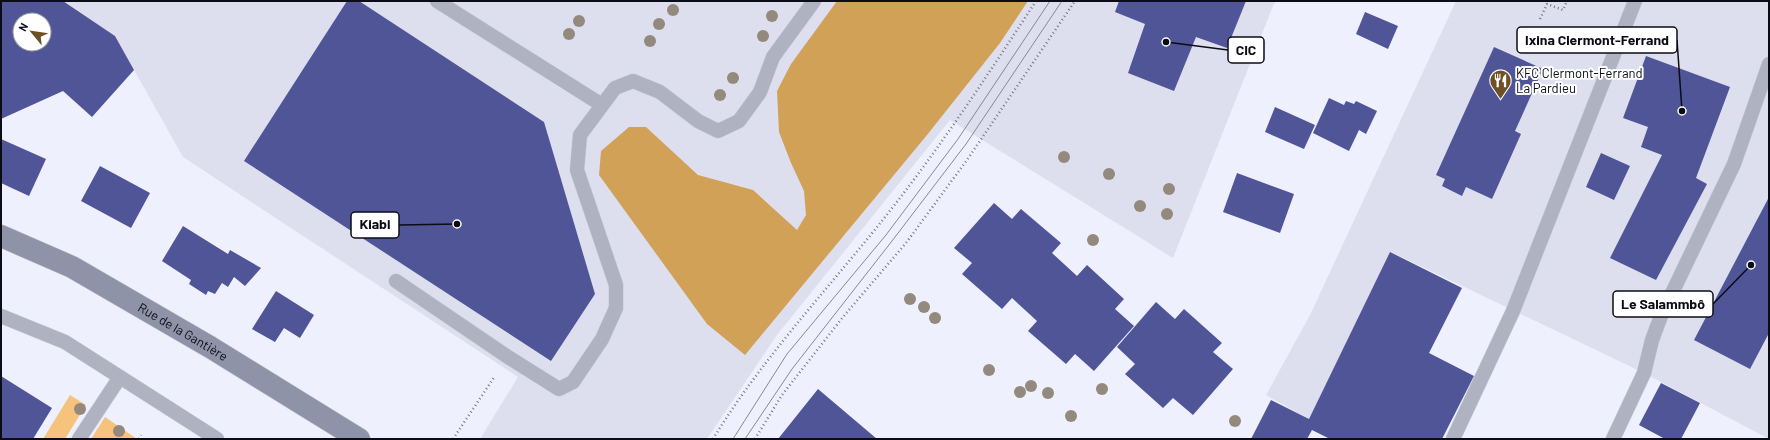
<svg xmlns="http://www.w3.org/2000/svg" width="1770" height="440" viewBox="0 0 1770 440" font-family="Barlow,sans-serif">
  <rect width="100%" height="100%" fill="#eef0fe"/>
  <path fill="#dddfef" d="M64,1h1211l-102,257 -223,-138 -173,215 -70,104h-227l38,-62 -335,-220 -68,-121z
    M1456,1h313v438l-125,-66 -253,-121 -82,167 -43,-24 44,-80z"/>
  <path fill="#f5c37b" d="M70,395l16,10 -21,34h-22z
    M105,417l32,22h-46z"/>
  <path fill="#d2a158" d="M837,1h191l-28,42 -73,92 -182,220 -38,-31 -108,-149 2,-24 28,-24h17l52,48 55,15 44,40 9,-15 -2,-24 -13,-28 -12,-31 -2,-41 14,-27z"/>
  <path fill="#505598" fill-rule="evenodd" d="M1,1h62l52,35 19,34 -42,47 -29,-26 -62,28zM20,20h24v24h-24z
    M347,1h12l185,121 51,172 -44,67 -307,-200z
    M1119,1h127l-19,47 -31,-11 -22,54 -46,-18 17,-49 -30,-12z
    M1365,12l33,14 -10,23 -32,-15z
    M1494,47l49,22 -28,62 6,3 -29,65 -26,-12 -4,9 -20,-10 3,-7 -9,-4z
    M1646,56l84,31 -34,91 11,6 -51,96 -46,-22 52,-103 -21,-8 7,-20 -25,-9z
    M1329,98l15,7 2,-4 8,3 2,-3 21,10 -11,23 -7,-4 -10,21 -36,-18z
    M1275,107l40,18 -11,24 -39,-17z
    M1,139l45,20 -17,37 -28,-13z
    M1601,153l29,13 -16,34 -28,-13z
    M100,166l50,27 -19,35 -50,-27z
    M1237,173l57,21 -14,39 -57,-21z
    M1769,197v136l-19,36 -56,-29z
    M994,203l18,16 9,-10 40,34 -9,10 25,23 10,-11 37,34 -9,10 19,17 -40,45 -19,-17 -9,10 -38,-33 9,-10 -25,-23 -10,11 -40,-35 10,-11 -18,-15z
    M183,226l45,28 2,-4 31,18 -16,18 -11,-9 -6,10 -6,-4 -7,11 -7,-3 -2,4 -17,-11 2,-4 -29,-19z
    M1390,252l72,36 -33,65 45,23 -32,63h-112l-18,-9 -5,9h-56l20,-39 38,19z
    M276,291l38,24 -14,23 -16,-10 -9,14 -23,-13z
    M1156,302l19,17 9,-10 38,34 -9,9 20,17 -40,46 -20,-17 -10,10 -38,-34 10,-10 -18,-17z
    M1,376l51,32 -19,31h-32z
    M1661,383l39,20 -19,36h-16l-26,-14z
    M818,389l59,50h-99z"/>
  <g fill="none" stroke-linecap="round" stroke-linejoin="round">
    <defs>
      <path id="lane" d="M437,1l165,104
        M396,281l112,76 51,32 14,-7 29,-43 14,-31v-23l-39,-115 3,-35 35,-47 18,-7 27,11 38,29 20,10 21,-10 21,-29 13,-35 41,-56
        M1,316l64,26 152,97
        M79,439l41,-62
        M1453,439l60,-128 122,-310
        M1613,439l31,-66 8,-33 9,-24 73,-152 35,-100"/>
      <g id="secondary">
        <path id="s1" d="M1,236l71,31 138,80 149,92"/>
      </g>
    </defs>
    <use href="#lane" stroke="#caccd9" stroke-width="15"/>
    <use href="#secondary" stroke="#caccd9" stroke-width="23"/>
    <path stroke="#757682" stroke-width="2.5" stroke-dasharray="1 3" stroke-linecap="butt" d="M1540,19l7,-15 16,6 4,-9
      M139,439l2,-4
      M453,439l42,-63
      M713,439c50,-82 117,-152 176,-227 53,-67 100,-139 147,-211
      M755,439l27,-44 61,-78 63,-74 61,-83 108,-159"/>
    <use href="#lane" stroke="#afb2c0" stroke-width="14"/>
    <use href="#secondary" stroke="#8f93a7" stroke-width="22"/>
    <path stroke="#878894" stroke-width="1" d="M733,439l54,-85 99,-119 72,-96 92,-138
      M745,439l47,-70 100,-128 74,-97 96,-143"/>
  </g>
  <g fill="#93897d">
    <circle cx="673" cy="10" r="6"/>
    <circle cx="772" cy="16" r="6"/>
    <circle cx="579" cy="21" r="6"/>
    <circle cx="659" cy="24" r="6"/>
    <circle cx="569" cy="34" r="6"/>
    <circle cx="763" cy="36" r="6"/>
    <circle cx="650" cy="41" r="6"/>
    <circle cx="733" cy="78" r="6"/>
    <circle cx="720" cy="95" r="6"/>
    <circle cx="1064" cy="157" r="6"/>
    <circle cx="1109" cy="174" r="6"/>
    <circle cx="1169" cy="189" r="6"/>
    <circle cx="1140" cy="206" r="6"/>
    <circle cx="1167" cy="214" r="6"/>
    <circle cx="1093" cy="240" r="6"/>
    <circle cx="910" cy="299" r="6"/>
    <circle cx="924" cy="307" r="6"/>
    <circle cx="935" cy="318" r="6"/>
    <circle cx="989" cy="370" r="6"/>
    <circle cx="1031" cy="386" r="6"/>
    <circle cx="1102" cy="389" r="6"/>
    <circle cx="1020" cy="392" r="6"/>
    <circle cx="1048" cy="393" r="6"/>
    <circle cx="80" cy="409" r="6"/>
    <circle cx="1071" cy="416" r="6"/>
    <circle cx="1235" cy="421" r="6"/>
    <circle cx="119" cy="431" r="6"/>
  </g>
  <defs>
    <symbol id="restaurant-pin" viewBox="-11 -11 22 30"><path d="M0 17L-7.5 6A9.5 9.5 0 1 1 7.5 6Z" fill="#6d5023" stroke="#fefefe"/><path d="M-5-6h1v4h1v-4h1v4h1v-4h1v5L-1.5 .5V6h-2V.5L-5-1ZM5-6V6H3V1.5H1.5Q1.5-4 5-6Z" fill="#fff"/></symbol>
  </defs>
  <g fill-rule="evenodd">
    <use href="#restaurant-pin" x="1488" y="68" width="25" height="34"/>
  </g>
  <g text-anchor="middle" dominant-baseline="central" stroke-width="4" stroke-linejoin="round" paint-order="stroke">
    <g font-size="13" fill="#0b0c16" stroke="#fefefe" text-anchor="start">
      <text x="1516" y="73">KFC Clermont-Ferrand<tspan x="1516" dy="15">La Pardieu</tspan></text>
    </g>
    <g font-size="13" fill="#0b0c16" stroke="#fefefe">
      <text stroke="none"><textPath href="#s1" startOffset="206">Rue de la Gantière</textPath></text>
    </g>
  </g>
  <path fill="none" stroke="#0b0c16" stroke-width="1.5" d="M1682 111L1677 40M1166 42L1228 50M457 224L399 225M1751 265L1713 304"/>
  <g fill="#0b0c16" stroke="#fefefe" stroke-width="1.5">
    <circle cx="1682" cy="111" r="4"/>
    <circle cx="1166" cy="42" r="4"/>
    <circle cx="457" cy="224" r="4"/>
    <circle cx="1751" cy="265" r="4"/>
  </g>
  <g fill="#fefefe" stroke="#0b0c16" stroke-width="1.5">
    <rect x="1517" y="27" width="160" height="26" rx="4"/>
    <rect x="1228" y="37" width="36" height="26" rx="4"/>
    <rect x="351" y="212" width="48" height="26" rx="4"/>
    <rect x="1613" y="291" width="100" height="26" rx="4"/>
  </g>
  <g font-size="14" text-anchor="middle" font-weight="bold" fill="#0b0c16">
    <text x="1597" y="45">Ixina Clermont-Ferrand</text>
    <text x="1246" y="55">CIC</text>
    <text x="375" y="229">Kiabi</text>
    <text x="1663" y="309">Le Salammbô</text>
  </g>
  <rect width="1770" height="440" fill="none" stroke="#0b0c16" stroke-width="4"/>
  <g transform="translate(32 32) rotate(299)"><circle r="19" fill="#fefefe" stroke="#9d9da1"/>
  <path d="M0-3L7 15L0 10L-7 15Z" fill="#6d5023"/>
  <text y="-6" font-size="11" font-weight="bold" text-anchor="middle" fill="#0b0c16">N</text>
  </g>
</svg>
